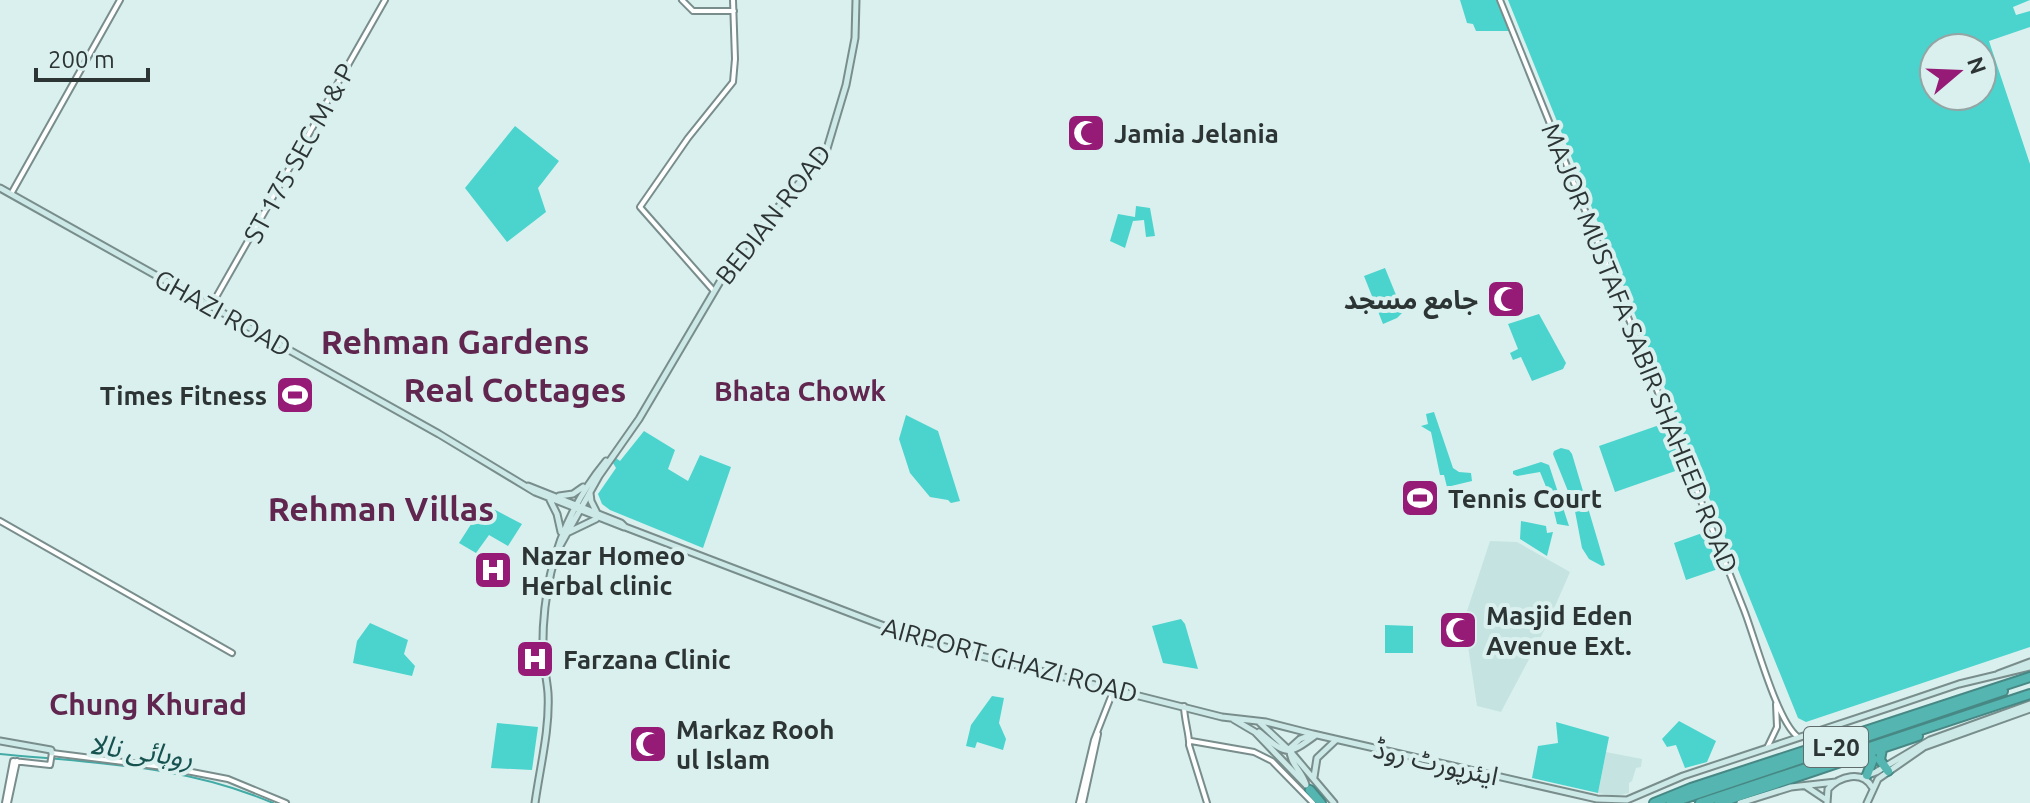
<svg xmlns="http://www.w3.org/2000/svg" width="2030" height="803" viewBox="0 0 2030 803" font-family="Ubuntu,'Noto Sans Arabic',sans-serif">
  <rect width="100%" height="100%" fill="#daf0ee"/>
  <path fill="#c5e4e1" d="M1490,541l27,1 53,30 -24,55 -45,85 -24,-6 -13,-86z
    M1606,752l36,7 -1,8 -5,1 -4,13 -3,2v10l-12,3 -19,-3z"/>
  <path fill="#4ad4cd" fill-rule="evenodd" d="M1460,0h36l13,31h-33l-3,-7 -6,-1z
    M1508,0h522l-17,7 3,8 14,-4v16l-41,14 41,123v483l-224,75 -8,-4zM1934,48h48v48h-48z
    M515,126l44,35 -21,27 8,24 -39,30 -42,-54z
    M1136,206l14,2 5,28 -9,1 -2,-17 -11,1 -8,27 -15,-7 8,-27 17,3z
    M1385,268l18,44 -6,6 -14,6 -19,-48z
    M1539,314l27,49 -3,6 -31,12 -11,-24 -8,3 -3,-7 8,-4 -10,-25z
    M1434,412l19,56 6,4 12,1 1,8 -25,6 -3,-12h-4l-9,-43 -10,-6 7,-2 -2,-10z
    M906,415l32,16 22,70 -9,2 -3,-3 -18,-3 -20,-24 -11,-34z
    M1668,422l16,46 -69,24 -16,-46z
    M644,431l31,19 -7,19 20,12 12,-26 31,12 -28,81 -93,-38 -8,-6 -4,-10 18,-26 -3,-5 3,-5 4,3z
    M1561,448l8,2 3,4 33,111 -3,1 -13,-7 -7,-11 -8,-42 -21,-52 1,-3z
    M1541,462l8,3 20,61 -12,-2 -6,-25 -11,-27 -23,4 -4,-2v-3z
    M484,504l38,20 -14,22 -19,-11 -13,18 -17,-10z
    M1521,521l25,5 1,7 6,-1 -6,24 -27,-17z
    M1708,531l13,37 -35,12 -12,-37z
    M1181,619l4,5 13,45 -35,-6 -11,-37z
    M370,623l38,17 -4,14 11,12 -3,10 -59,-13 4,-22z
    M1385,625l28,1v27h-28z
    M992,696l12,2 -5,25 7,16 -3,11 -26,-8 -2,6 -9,-2 5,-21z
    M1679,721l37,20 -9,21 -22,6 -9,-23 -9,2 -5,-8z
    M1556,722l53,15 -11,56 -66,-15 6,-32 20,-3z
    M497,723l41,4 -6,43 -41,-2z"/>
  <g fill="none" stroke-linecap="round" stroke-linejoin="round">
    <path stroke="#42aba6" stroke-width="2" d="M0,754c95,9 184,11 273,49"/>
    <defs>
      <path id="tertiary" d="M682,0l11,11h41
        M1500,0c83,203 164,406 244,610 11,28 33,112 54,127
        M11,194l109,-194
        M713,290l-73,-83 48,-69 45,-56 2,-23 -2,-59
        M211,306l174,-306
        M0,521l232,132
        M1184,706c0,13 6,31 5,39l18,58
        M1191,741l63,11 18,9 41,42
        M1767,748l10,-21 -1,-23
        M5,803l8,-42 37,4 2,-12 119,15 57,11 58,24
        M8,803l9,-42
        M1079,803l15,-63 20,-51
        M1083,803l15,-69"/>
      <path id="secondary" d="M0,188l439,246 96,58 89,35
        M528,486l93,37 4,4 301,115 296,75 44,5 47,12
        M590,493l1,8 6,12
        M559,496l14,-2 10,-7
        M550,500l7,14 4,18
        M569,532l27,-13
        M556,553l43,-77 40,-57 95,-161 92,-106 20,-67 9,-47 1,-38
        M1998,674l32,-12
        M1233,719l22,13 50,52
        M1259,722l31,29 44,52
        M1259,732c28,23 27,25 57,3
        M0,741l51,9 1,3
        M1314,777l3,-19 19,-18
        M1863,777l13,-5 54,-32 100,-36
        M1306,785c-4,-15 -17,-21 -16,-37l10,-9 13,-5 284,65 30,1 56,-24 208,-69 68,-23 71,-17
        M1807,787l18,12
        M535,803c5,-36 15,-74 13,-110 -1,-13 -4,-25 -5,-37 -2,-73 16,-138 63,-195
        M1740,803l51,-16 45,-5
        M1827,803l1,-14c12,-13 34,-19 44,-2
        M1867,803l11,-24 46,-32 106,-38"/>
      <path id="motorway" d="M1882,749l-2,11 8,11
        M1867,775l6,-16 -4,-6
        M1310,790l11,13
        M1654,803l37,-15 339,-111
        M1671,803l332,-112
        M1700,803l330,-109
        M1719,803l199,-67"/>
    </defs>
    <use href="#tertiary" stroke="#798e8c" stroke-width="8"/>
    <use href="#secondary" stroke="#798e8c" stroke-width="9"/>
    <use href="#motorway" stroke="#478885" stroke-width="12"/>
    <use href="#tertiary" stroke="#fff" stroke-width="4"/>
    <use href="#secondary" stroke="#cce9e7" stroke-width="5"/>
    <use href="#motorway" stroke="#55b5b0" stroke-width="8"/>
  </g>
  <defs>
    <symbol id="mosque-square" viewBox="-11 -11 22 22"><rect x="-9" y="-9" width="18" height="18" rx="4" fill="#951b76" stroke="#daf0ee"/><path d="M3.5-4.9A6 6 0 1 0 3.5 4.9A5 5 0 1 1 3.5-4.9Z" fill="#fff"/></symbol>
    <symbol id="stadium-square" viewBox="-11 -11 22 22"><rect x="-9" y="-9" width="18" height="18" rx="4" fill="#951b76" stroke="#daf0ee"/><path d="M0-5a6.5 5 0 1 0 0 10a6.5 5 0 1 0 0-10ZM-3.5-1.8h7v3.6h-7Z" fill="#fff"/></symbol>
    <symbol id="hospital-square" viewBox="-11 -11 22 22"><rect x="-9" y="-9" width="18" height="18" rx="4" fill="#951b76" stroke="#daf0ee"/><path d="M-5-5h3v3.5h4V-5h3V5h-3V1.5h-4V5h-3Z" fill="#fff"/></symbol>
  </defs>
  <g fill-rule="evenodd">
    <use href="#mosque-square" x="1064" y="111" width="44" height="44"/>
    <use href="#mosque-square" x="1484" y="277" width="44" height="44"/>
    <use href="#stadium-square" x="273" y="373" width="44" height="44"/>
    <use href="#stadium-square" x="1398" y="476" width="44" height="44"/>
    <use href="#hospital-square" x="471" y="548" width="44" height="44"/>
    <use href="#mosque-square" x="1436" y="608" width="44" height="44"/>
    <use href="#hospital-square" x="513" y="637" width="44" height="44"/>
    <use href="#mosque-square" x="626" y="722" width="44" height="44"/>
  </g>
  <g text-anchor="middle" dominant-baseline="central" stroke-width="8" stroke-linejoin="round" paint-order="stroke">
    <rect fill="#daf0ee" stroke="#606c6c" stroke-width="2" x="1804" y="727" width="64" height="40" rx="6"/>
    <g font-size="24" font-weight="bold" fill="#2c3434">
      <text x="1836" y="747">L-20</text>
    </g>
    <g font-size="26" font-weight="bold" fill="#2c3434" stroke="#daf0ee" text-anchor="start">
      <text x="1114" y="133">Jamia Jelania</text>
      <text x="1478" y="299" text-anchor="end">جامع مسجد</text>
      <text x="267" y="395" text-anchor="end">Times Fitness</text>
      <text x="1448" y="498">Tennis Court</text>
      <text x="521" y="555">Nazar Homeo<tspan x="521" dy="30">Herbal clinic</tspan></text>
      <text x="1486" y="615">Masjid Eden<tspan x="1486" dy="30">Avenue Ext.</tspan></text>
      <text x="563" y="659">Farzana Clinic</text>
      <text x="676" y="729">Markaz Rooh<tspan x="676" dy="30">ul Islam</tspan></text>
    </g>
    <g font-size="26" fill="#2c3434" stroke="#daf0ee">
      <text transform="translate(299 153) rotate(-61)">ST 175 SEC M &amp; P</text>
      <text transform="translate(773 214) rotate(-52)">BEDIAN ROAD</text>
      <text transform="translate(223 313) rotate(29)">GHAZI ROAD</text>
      <text transform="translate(1640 348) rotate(68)">MAJOR MUSTAFA SABIR SHAHEED ROAD</text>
      <text transform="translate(1010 660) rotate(15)">AIRPORT GHAZI ROAD</text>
      <text transform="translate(1436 762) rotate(13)">ایئرپورٹ روڈ</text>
    </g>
    <g font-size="28" font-weight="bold" fill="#61264f" stroke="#daf0ee">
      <text x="800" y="390">Bhata Chowk</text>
    </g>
    <g font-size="28" font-style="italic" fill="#165250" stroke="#daf0ee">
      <text transform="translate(141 750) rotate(8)">روہائی نالا</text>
    </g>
    <g font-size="30" font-weight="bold" fill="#61264f" stroke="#daf0ee">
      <text x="148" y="704">Chung Khurad</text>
    </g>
    <g font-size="34" font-weight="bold" fill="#61264f" stroke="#daf0ee">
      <text x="455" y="341">Rehman Gardens</text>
      <text x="515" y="389">Real Cottages</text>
      <text x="381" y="508">Rehman Villas</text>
    </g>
  </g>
  <g transform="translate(1958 72) rotate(71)"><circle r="38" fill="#daf0ee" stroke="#94a5a4" stroke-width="2"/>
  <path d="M0-6L14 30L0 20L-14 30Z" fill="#951b76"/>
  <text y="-12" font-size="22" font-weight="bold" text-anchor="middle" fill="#2c3434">N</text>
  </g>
  <path d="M36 68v12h112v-12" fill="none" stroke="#2c3434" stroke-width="4"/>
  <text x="48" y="68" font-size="24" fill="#2c3434" stroke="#daf0ee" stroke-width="6" paint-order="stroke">200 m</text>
</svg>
